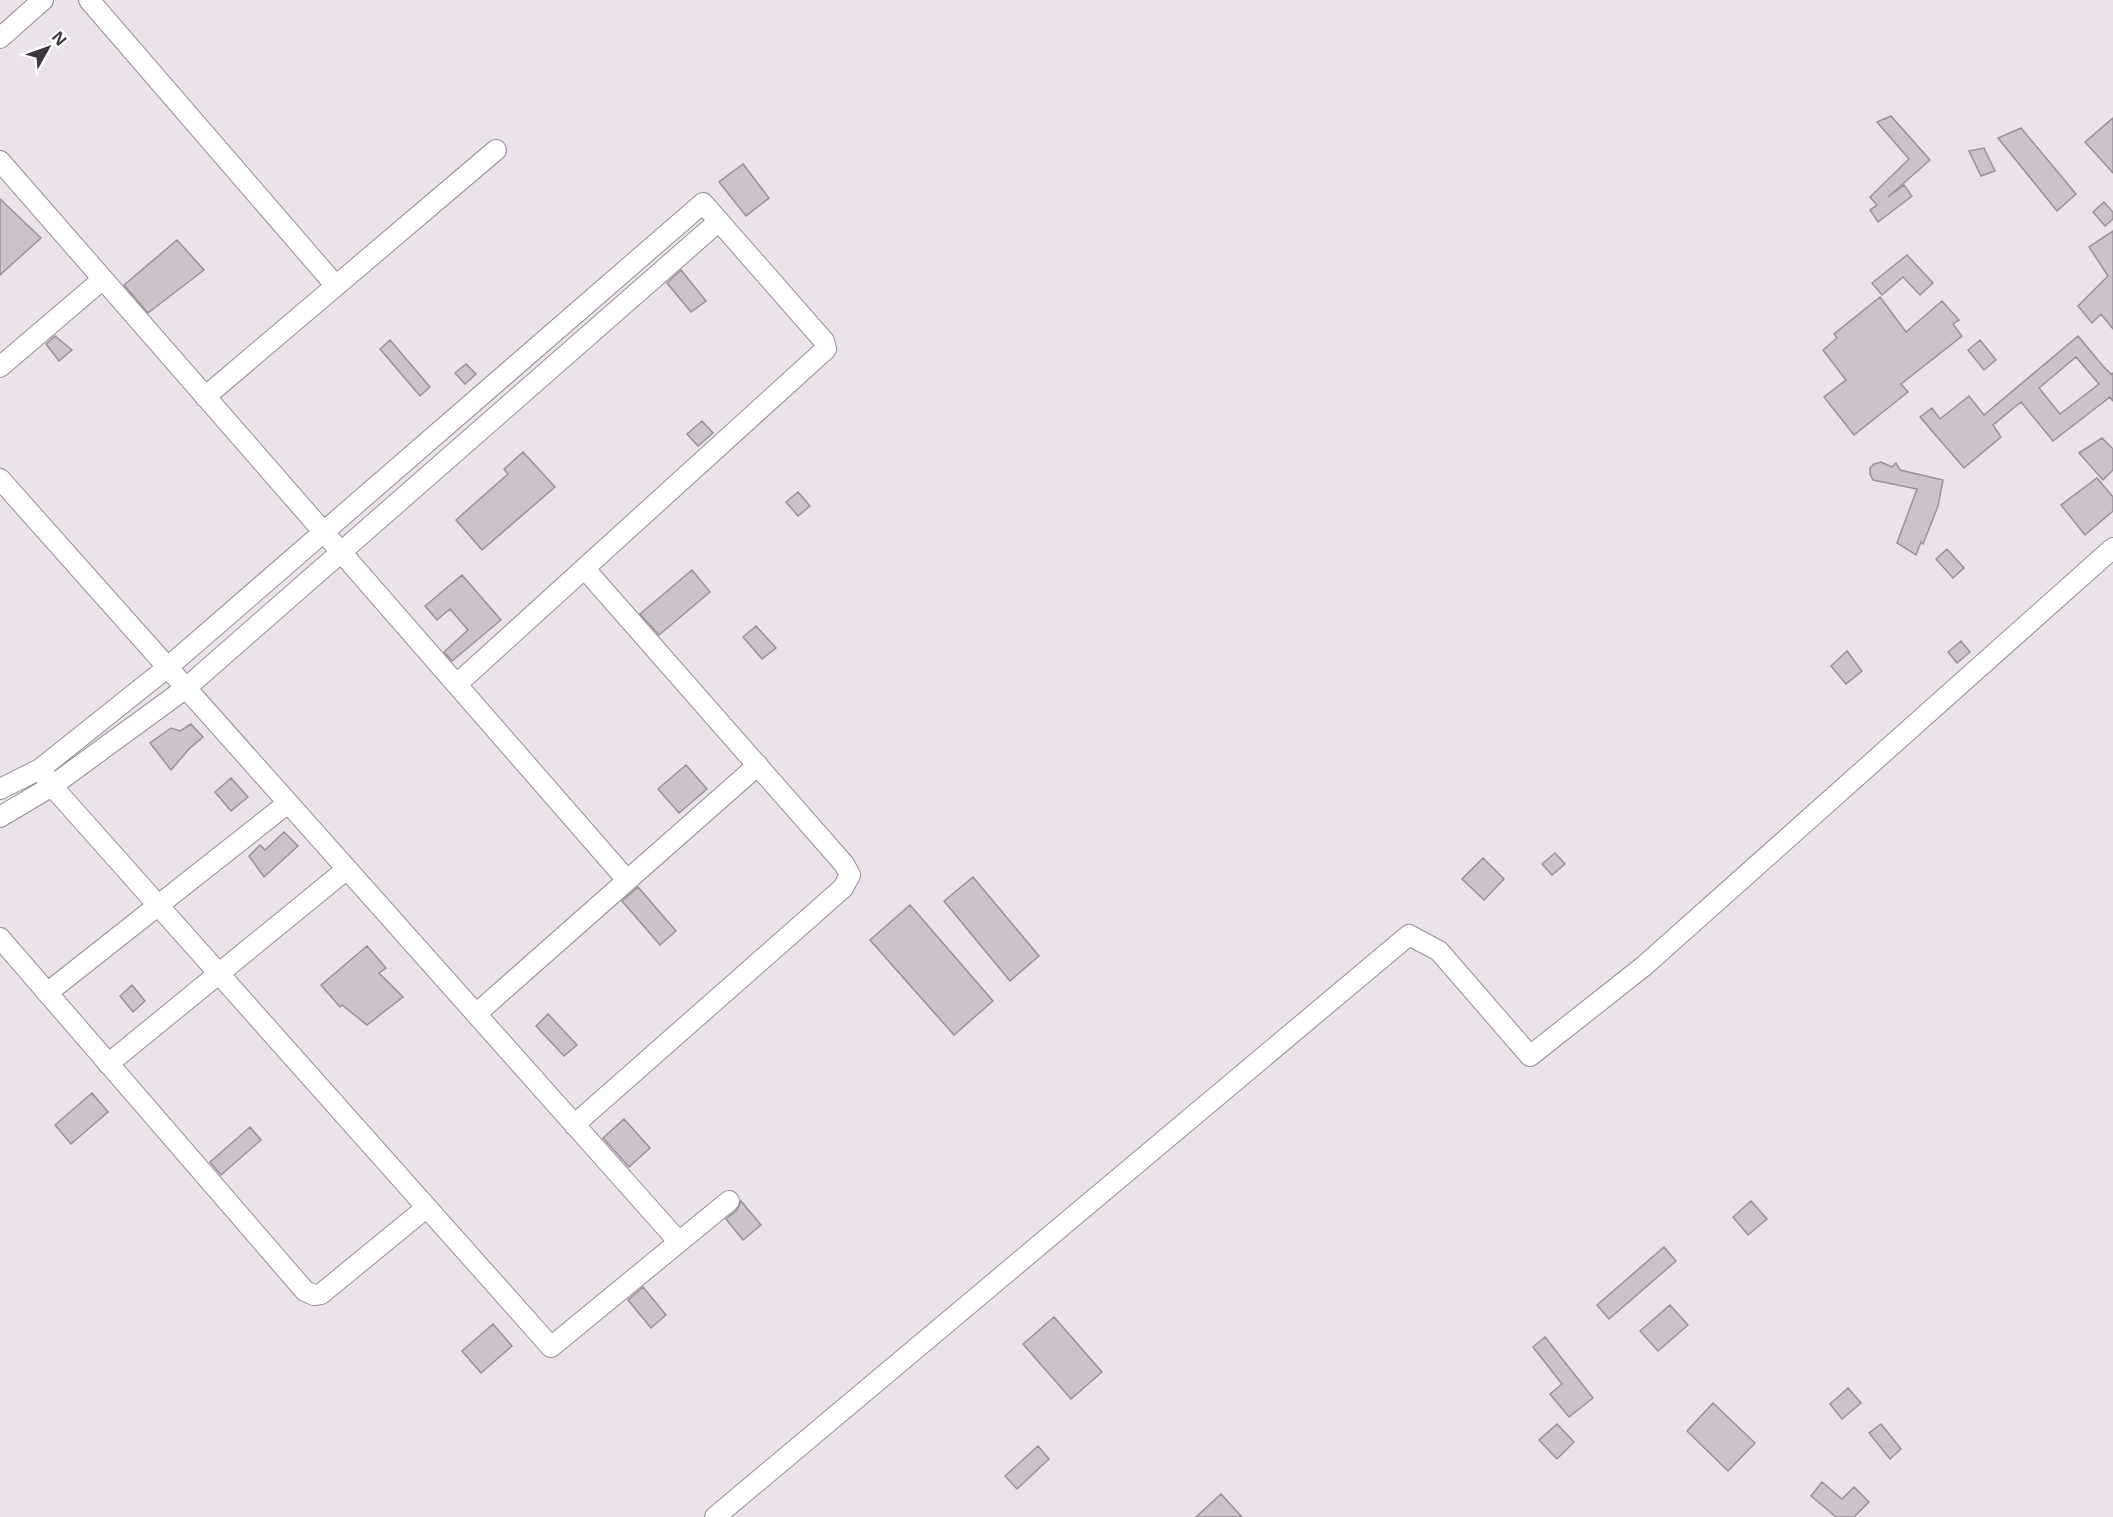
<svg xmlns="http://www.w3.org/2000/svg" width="2113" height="1517" viewBox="0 0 2113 1517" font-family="'Noto Sans',sans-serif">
  <rect width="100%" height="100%" fill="#ece2ec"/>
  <path fill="#ccc2cc" stroke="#99909a" stroke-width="1.5" fill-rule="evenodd" d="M1891,116l39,44 -42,37 16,-12 8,11 -34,26 -8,-12 7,-5 -7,-8 39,-38 -32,-37z
    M2113,118v55l-28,-31z
    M2021,128l55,66 -19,17 -59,-73z
    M1984,148l11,23 -14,5 -12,-25z
    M743,164l26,34 -23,18 -27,-34z
    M0,199l41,39 -41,37z
    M2104,202l9,10v7l-8,7 -12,-14z
    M2113,231v98l-12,-15 -9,9 -14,-17 30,-30 -19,-29z
    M177,240l27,30 -56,43 -24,-28z
    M1907,255l26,28 -13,12 -17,-18 -21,18 -10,-12z
    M681,270l25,31 -15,11 -24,-29z
    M1880,297l26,35 36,-31 17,19 -6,4 9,12 -61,48 7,8 -54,43 -30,-38 22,-17 -23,-30 14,-12 -3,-4z
    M55,336l17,14 -13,11 -13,-17z
    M2078,336l25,30 8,8 2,-1v28l-3,-4 -57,44 -32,-39 -28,23 8,12 -37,31 -44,-51 12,-9 8,11 29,-23 15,19zM2076,357l23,27 -39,30 -21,-26z
    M390,340l40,47 -10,9 -40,-47z
    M1980,340l16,20 -12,10 -16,-20z
    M466,364l10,10 -11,10 -10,-11z
    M702,421l11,12 -15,13 -11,-12z
    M2102,438l11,11v21l-10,10 -24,-27z
    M523,452l32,35 -73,63 -26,-30 52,-46 -4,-5z
    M1881,462l11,5 4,-4 4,7 43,10 -5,26 -15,38 -2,-2 -5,13 -19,-12 20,-54 -44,-9 -3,-6v-6l4,-4z
    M2097,478l16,19v14l-28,24 -24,-30z
    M798,492l12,14 -12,10 -12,-14z
    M1947,549l17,19 -11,10 -17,-19z
    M692,570l18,22 -51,43 -19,-21z
    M462,575l39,45 -49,41 -8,-9 24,-22 -18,-21 -13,11 -12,-14z
    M756,626l20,22 -14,11 -19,-22z
    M1961,641l9,11 -13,11 -9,-11z
    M1847,651l15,20 -16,13 -15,-18z
    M191,724l12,13 -14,12 -18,21 -21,-27 21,-15 9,3z
    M686,765l21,24 -28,24 -21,-24z
    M231,778l17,19 -17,14 -16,-19z
    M284,832l14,14 -34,31 -15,-21 11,-11 5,5z
    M1555,853l10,11 -13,11 -10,-11z
    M1483,858l21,21 -20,21 -22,-21z
    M973,877l66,79 -29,25 -66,-80z
    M638,887l38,44 -16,14 -38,-44z
    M910,905l83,96 -39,34 -84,-95z
    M367,946l19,22 -7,5 24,24 -36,28 -25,-20 -2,2 -19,-22z
    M132,985l13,16 -12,11 -13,-16z
    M548,1014l29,31 -13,11 -28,-30z
    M92,1093l16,19 -37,32 -16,-19z
    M624,1119l26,29 -21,19 -26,-29z
    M250,1127l11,13 -40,35 -11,-13z
    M741,1201l20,24 -18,15 -17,-21 11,-9z
    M1751,1201l16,18 -19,16 -15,-18z
    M1664,1247l12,14 -67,58 -12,-14z
    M643,1287l23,28 -15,13 -23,-28z
    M1670,1305l18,20 -30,26 -18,-20z
    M1054,1317l48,55 -31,27 -48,-55z
    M493,1324l19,22 -31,27 -19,-22z
    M1545,1337l48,61 -24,19 -19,-23 12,-10 -29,-37z
    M1848,1388l13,15 -19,16 -12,-15z
    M1713,1403l42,40 -27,28 -41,-40z
    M1557,1424l17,18 -17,17 -18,-19z
    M1881,1424l20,25 -11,10 -21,-26z
    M1038,1446l11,13 -32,30 -12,-13z
    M1822,1482l20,17 12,-12 15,15 -15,15h-18l-25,-21z
    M1221,1494l21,23h-46z"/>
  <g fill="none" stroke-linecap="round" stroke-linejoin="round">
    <defs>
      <path id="minor" d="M89,0l247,286
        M0,38l43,-38
        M0,161l627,719
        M0,367l103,-88
        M205,397l291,-247
        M0,479l679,763
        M40,769l12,17 499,561 178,-146
        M0,789l40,-20 128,-102 535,-464 121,138 2,8 -369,335
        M0,817l52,-31 134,-98 533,-467
        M0,938l305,353 9,4 7,-1 105,-86
        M47,993l241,-190
        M476,1014l282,-249
        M108,1064l239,-195
        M574,1125l269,-237 7,-13 -6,-11 -259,-295
        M715,1517l694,-582 30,16 91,105 114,-90 469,-418"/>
    </defs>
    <use href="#minor" stroke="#968d97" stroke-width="22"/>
    <use href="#minor" stroke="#fff" stroke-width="20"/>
  </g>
  <g transform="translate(48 48) rotate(50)" stroke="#ffffff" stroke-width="4.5" paint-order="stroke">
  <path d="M0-4.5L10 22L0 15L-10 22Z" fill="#3b373c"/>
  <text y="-9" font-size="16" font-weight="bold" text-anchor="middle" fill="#3b373c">N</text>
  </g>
</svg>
